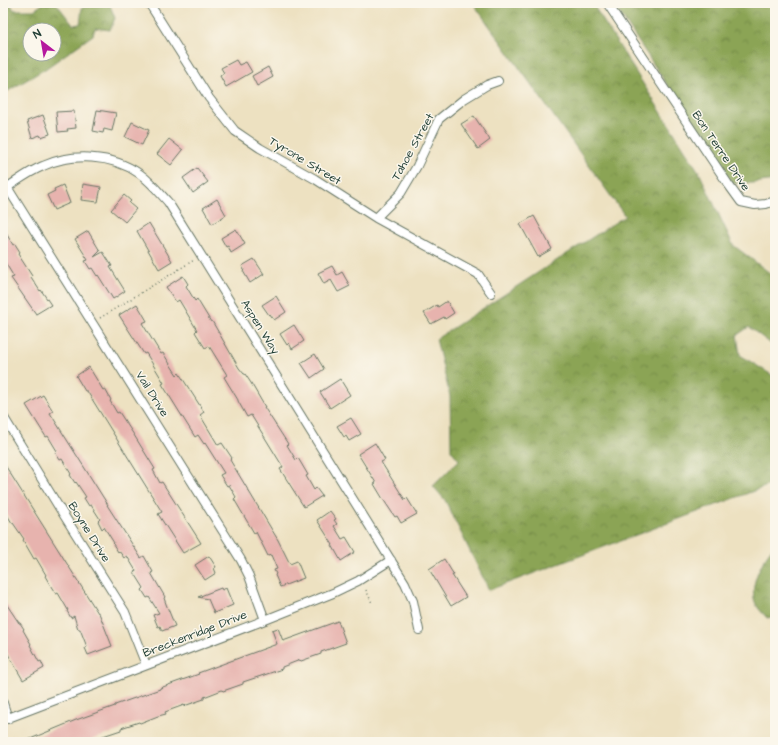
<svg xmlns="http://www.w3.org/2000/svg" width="778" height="745" viewBox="0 0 778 745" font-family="'Architects Daughter',sans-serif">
  <defs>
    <pattern id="forest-crowns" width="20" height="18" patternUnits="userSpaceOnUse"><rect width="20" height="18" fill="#8ba455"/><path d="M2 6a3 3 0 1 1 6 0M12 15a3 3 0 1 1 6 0" fill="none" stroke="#718747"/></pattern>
  </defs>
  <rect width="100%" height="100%" fill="#fbf7ec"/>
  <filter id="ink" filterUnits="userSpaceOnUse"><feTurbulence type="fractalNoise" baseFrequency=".025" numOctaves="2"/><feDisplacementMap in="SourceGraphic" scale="8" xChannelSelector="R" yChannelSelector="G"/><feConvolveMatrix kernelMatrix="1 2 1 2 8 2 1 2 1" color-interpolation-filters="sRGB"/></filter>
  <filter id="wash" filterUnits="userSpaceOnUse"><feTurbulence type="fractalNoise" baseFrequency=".012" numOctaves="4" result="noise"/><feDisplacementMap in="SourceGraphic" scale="16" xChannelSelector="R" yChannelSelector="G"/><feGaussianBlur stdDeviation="0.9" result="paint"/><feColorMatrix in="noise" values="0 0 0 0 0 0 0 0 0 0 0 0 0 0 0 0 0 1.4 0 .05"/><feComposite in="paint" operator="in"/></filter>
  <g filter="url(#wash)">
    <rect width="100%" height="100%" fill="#ede1c1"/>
    <path fill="url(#forest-crowns)" stroke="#557044" fill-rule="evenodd" d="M3,3h7l4,7h20l10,-7h12l17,22 7,-1 2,-16 16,-5h11l6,15 -5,12 -15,-2 -2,7 -48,34 -42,25zM30,30h24v24h-24z
      M473,3h119l107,169 34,73 42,32v70l-26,-20 -12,8 3,20 35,22v106l-286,107 -44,-90 -12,-14 26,-26 -8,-10 -1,-54 -14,-57 189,-123z
      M613,3h162v177l-22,3h-21z
      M775,545v71l-8,2c-3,-4 -8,-8 -10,-12 -11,-18 6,-48 18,-61z"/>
    <g id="blocks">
      <path fill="#e7b3ae" d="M236,60l3,5 7,-3 6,10 -26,15 -6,-11 4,-3 -3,-5z
        M268,67l5,10 -16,9 -5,-10z
        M97,110l19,3 -4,18 -8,-2 -1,4 -10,-2z
        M74,111l2,17 -9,1 1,2 -10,1 -2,-20z
        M43,115l7,19 -9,3 -1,-2 -8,3 -5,-17z
        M474,116l16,24 -12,9 -17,-25z
        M132,122l17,8 -7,15 -17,-8z
        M169,139l14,11 -12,15 -14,-11z
        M197,168l11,14 -15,11 -10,-15z
        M83,184l18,3 -3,15 -17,-2z
        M63,185l7,18 -16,7 -7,-15 8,-4 -1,-2z
        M124,195l7,6 -2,2 7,6 -11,13 -14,-12z
        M217,199l9,16 -14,9 -9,-16z
        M534,216l18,33 -14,8 -18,-33z
        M149,223l23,38 -13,8 -22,-38z
        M3,228l10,17 2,-1 5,8 -2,2 14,22 -1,1 9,14 1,-1 10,15 -15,9 -25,-36 3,-1 -11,-18z
        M236,229l9,15 -14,9 -3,-7 -2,1 -5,-9z
        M88,231l12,20 -6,6 9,-5 9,14 -2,1 15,24 -12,8 -15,-24 -1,1 -5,-8 -2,1 -5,-8 3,-1 -13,-21z
        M254,259l10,15 -14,9 -7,-12 1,-1 -2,-4z
        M332,266l5,9 5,-3 8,14 -12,6 -7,-12 -7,4 -6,-11z
        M183,276l5,8 -2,2 9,15 2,-2 14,23 1,-1 27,47 5,6h1l6,9 14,24h-1l24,37 -1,1 9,15 2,-2 10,17 -2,1 8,14 2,-2 6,8 -18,11 -24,-38 3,-2 -32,-52 -4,2 -9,-16v-1l-14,-23 3,-2 -18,-29 -4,2 -10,-16 2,-2 -18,-30 -3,2 -10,-15z
        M276,296l10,16 -12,8 -4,-6 -1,1 -7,-10z
        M447,301l7,12 -9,6 -1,-2 -13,7 -7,-11 13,-8 1,2z
        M137,304l10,17 -5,2 19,31 2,-1 14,22 2,-2 25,39 -4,3 18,30 4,-2 10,15 -2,2 48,80 12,24 7,-3 7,17 -24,9 -5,-12 1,-1 -2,-4 3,-1 -6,-14 -3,1 -12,-24 -2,1 -20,-34 2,-2 -7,-12 -2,1 -7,-11 4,-2 -19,-30 -1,1 -6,-9 -3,2 -33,-53 2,-1 -18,-30 -2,1 -25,-39z
        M294,325l10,16 -12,8 -3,-6 -2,2 -7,-11z
        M315,354l9,15 -13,9 -10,-15z
        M89,367l14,23 2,-1 6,11 -1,1 7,12 2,-1 15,23 21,34 -2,1 7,13 2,-1 39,61 -18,10 -25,-39 4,-2 -28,-45 -47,-76h-2l-9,-15z
        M340,379l10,16 -20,13 -10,-16z
        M43,395l10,16 -3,2 58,92h-1l34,53 3,-2 9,16 -2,1 14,24 -1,1 2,6 9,22 -13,5 -2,-5 -2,1 -5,-12 6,-2 -10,-16 -2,1 -5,-8 2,-2 -10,-16 2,-1 -9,-15 -3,2 -5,-7 -1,1 -5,-8 1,-1 -10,-16 -2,2 -4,-8 2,-2 -9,-14 -2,1 -5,-8 2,-1 -10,-15 -1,1 -5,-8 1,-1 -9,-15 -2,1 -5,-8 2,-1 -9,-15 -2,1 -20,-32z
        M351,418l10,16 -12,7 -3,-5 -2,1 -7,-11z
        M375,443l10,17 -4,2 24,38 2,-2 10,16 -16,9 -4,-7 -2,1 -12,-18 -9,-15 2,-1 -18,-29z
        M3,462l95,151h1l13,33 -24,9 -3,-7 2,-1 -7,-18h-2l-4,-13 -3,2 -4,-7 1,-1 -10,-17 -2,1 -4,-6 -7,-12 1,-1 -10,-17 -2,1 -11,-19 1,-1 -11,-16h-1l-9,-15z
        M330,511l6,8 -2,1 3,4 -3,2 8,13 4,-2 9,15 -14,9 -9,-16h1l-16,-25z
        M209,556l7,11 -2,1 2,5 -11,7 -10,-15z
        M444,559l10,16h-2l14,22 -15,9 -22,-37z
        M221,588l1,2 4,-2 7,17 -19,8 -6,-14 -10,-2z
        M3,599l16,24h1l4,6 -1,1 8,14 -1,1 9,17 2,-1 3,7 -21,12 -18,-31h2l-4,-7z
        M338,621l8,22 -25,9v2l-20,7 -1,-1 -18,7v2l-39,13v2l-20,7 -1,-1 -18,7v2l-20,7v-1l-19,7 1,2 -8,2 -18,7 -1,-1 -18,6v2l-36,12h-62l53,-22 39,-14v-1l45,-16v-1l39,-14 -1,-1 79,-29 -5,-14 6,-2 5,13z"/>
    </g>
  </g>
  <g filter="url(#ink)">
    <use href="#blocks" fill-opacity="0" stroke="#677665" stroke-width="1"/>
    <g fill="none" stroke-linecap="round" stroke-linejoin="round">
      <defs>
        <path id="street" d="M149,3l60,95 26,33 25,17 55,31 61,39 102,56 13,19
          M607,3l121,181 13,18 14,3 11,-1 9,-3
          M7,187l234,373 8,16 16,44
          M3,190c13,-8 25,-18 40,-24 29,-13 69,-12 97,8 10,7 19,18 28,28l237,381 8,18 6,29
          M376,218l25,-25 16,-27 22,-47 25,-20 23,-14 11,-4
          M3,416l57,93 65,103 21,53
          M3,703l5,16
          M3,720l262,-100 68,-27 25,-12 33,-21"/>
      </defs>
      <use href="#street" stroke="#677665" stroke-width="10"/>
      <path stroke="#677665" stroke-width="1.5" stroke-dasharray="1 3" stroke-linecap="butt" d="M100,318l94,-58
        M366,590l6,13"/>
      <use href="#street" stroke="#fff" stroke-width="8"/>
    </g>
  </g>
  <g text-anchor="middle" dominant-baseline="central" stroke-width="3" stroke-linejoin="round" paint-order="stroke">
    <g font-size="12" fill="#1f3d34" stroke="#fbf7ec">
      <text transform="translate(413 147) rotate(-61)">Tahoe Street</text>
      <text transform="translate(721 151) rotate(56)">Bon Terre Drive</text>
      <text transform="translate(305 161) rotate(31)">Tyrone Street</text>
      <text transform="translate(260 327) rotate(58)">Aspen Way</text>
      <text transform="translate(152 394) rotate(58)">Vail Drive</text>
      <text transform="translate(89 532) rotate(58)">Boyne Drive</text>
      <text transform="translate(195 634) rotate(-21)">Breckenridge Drive</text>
    </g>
  </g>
  <rect width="778" height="745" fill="none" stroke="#fbf7ec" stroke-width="16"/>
  <g transform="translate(42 42) rotate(329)"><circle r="19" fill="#fbf7ec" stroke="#a3ada2"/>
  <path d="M0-3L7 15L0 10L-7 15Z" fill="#b5179e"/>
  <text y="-6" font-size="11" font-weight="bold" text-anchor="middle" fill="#1f3d34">N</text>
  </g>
</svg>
